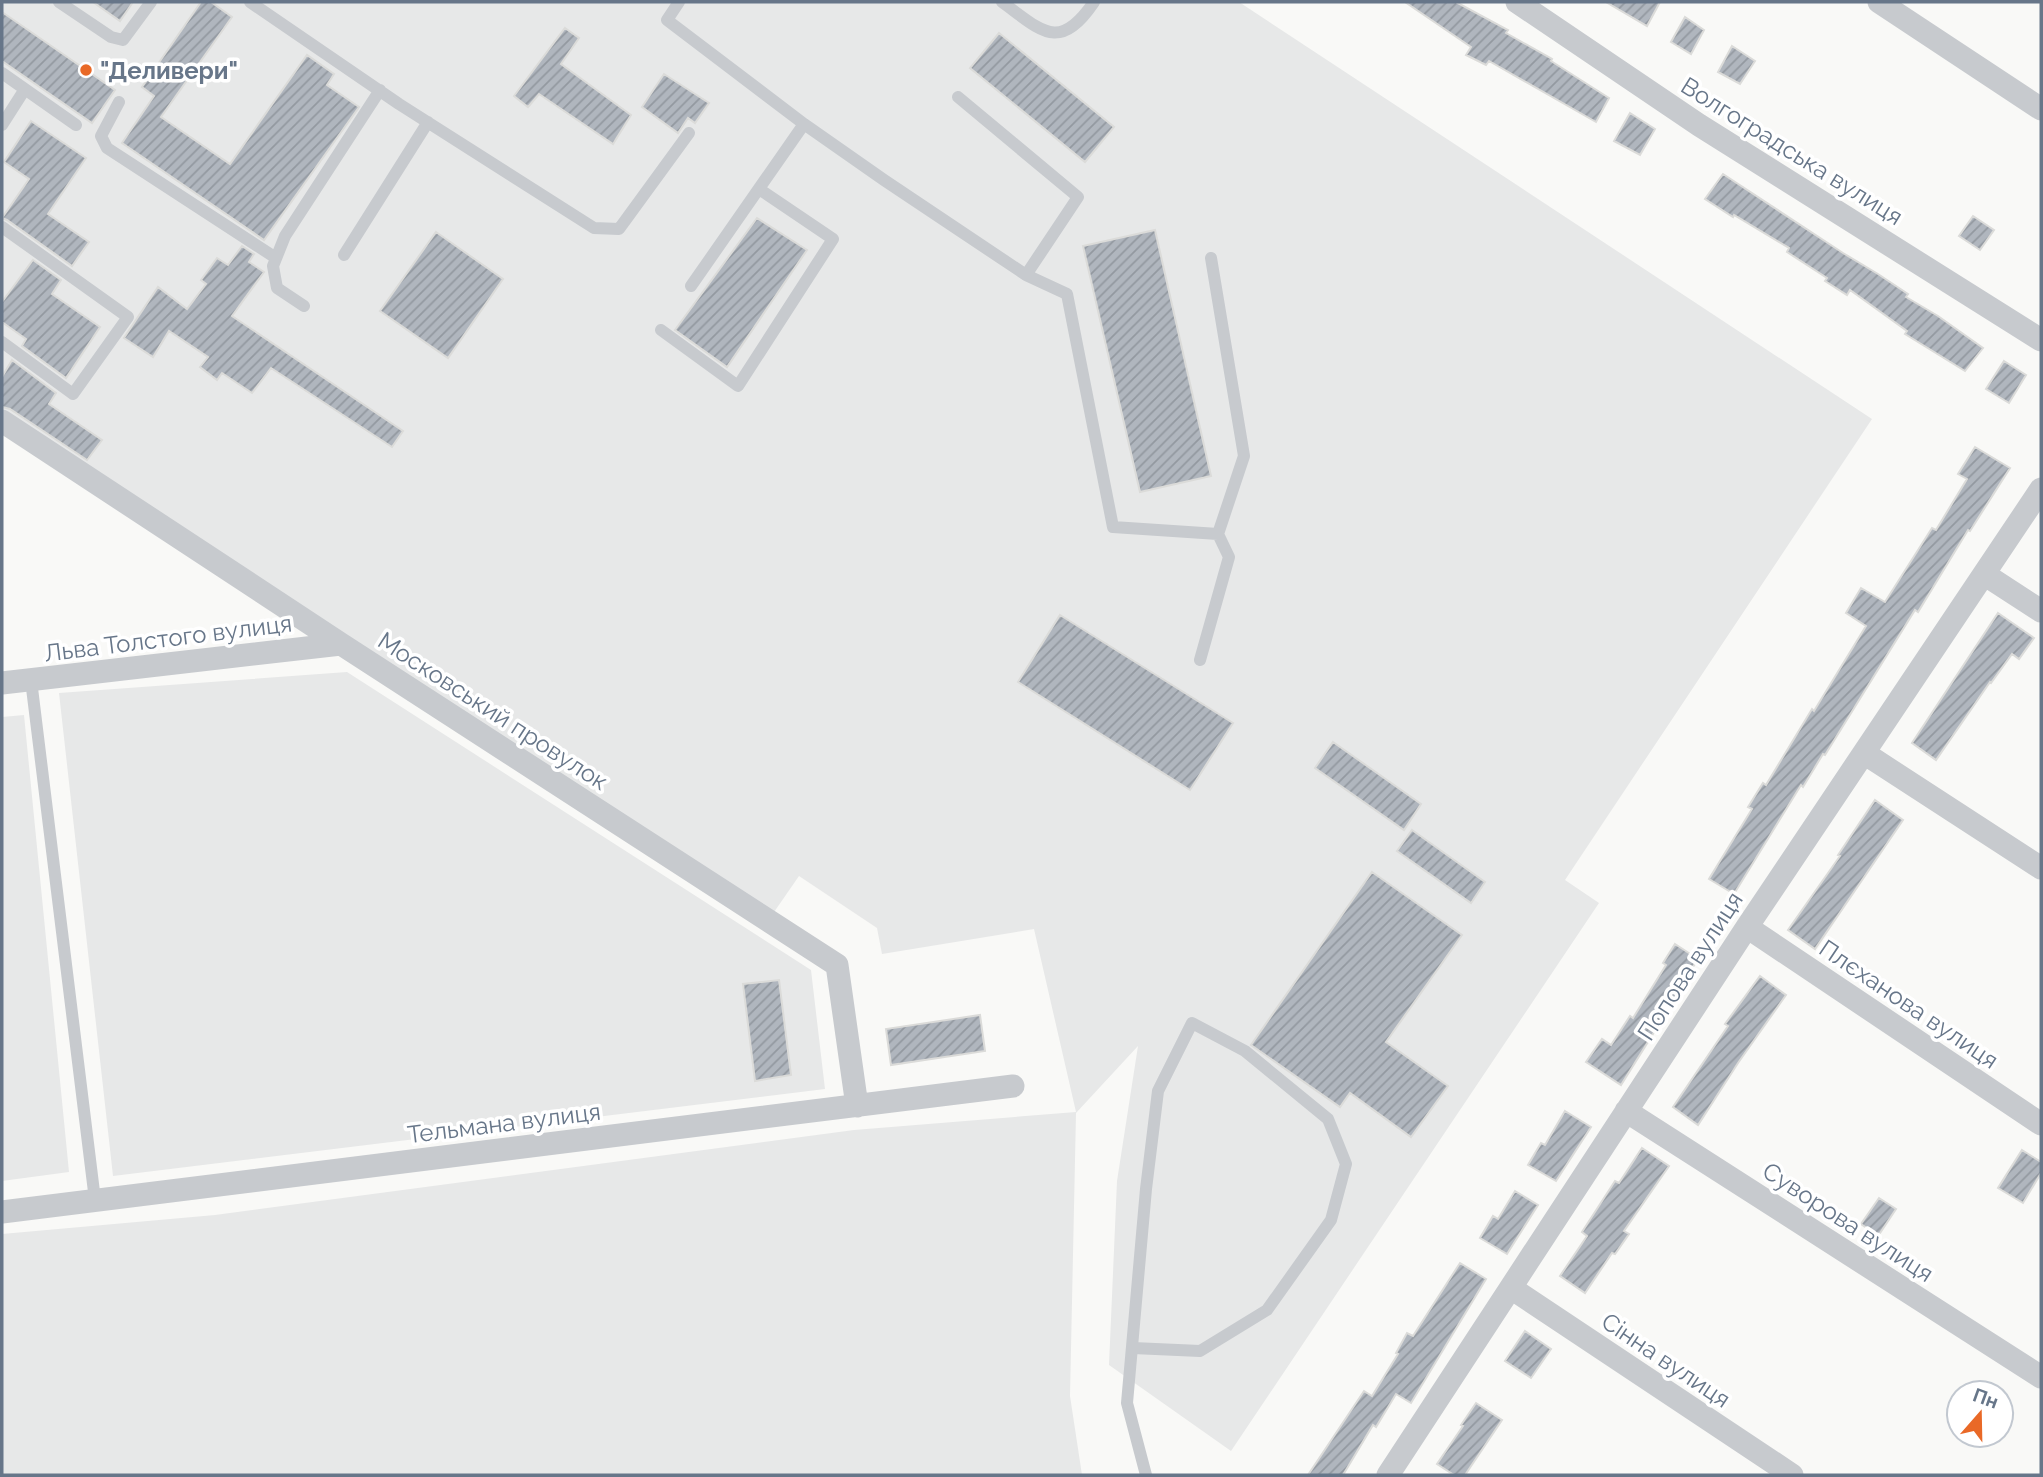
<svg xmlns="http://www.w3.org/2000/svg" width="2043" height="1477" viewBox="0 0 2043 1477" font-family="Raleway,sans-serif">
  <defs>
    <pattern id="building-hatch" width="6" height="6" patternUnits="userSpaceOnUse" patternTransform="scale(1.75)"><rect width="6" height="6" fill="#b0b6be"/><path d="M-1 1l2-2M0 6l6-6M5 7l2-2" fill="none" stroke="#9399a0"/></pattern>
  </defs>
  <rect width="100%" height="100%" fill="#f9f9f7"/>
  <path fill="#e7e8e8" d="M2,2h1237l633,417 -307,461 34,23 -368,548 -122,-86 8,-184 21,-135 -62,67 -6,283 12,79h-1080v-241l213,-19 639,-85 222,-18 -42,-183 -152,25 -5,-26 -78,-52 -27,39 -770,-506z
    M347,672l464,298 14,119 -712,87 -54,-483z
    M24,715l45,457 -67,9v-464z"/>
  <path fill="url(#building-hatch)" stroke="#dbdbd9" stroke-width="2" d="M93,2h40l-13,19z
    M201,2h10l21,15 -71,100 69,47 77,-109 27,19 -7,11 32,22 -95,133 -142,-97 32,-47 -12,-9z
    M1405,2h51l52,28 -2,3 46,26 -1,2 58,37 -13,24 -107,-61 -3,4 -20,-10 5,-8z
    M1606,2h54l-13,24z
    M2,12l113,78 -23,33 -90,-62z
    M1685,17l19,13 -13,24 -20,-12z
    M565,28l14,10 -18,26 70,51 -18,29 -74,-50 -11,13 -14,-11z
    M999,33l115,94 -29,35 -115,-94z
    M1732,46l23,15 -15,23 -22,-12z
    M664,74l45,29 -14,20 -7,-5 -10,15 -36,-26z
    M1630,113l25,16 -15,26 -26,-14z
    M31,121l55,37 -38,56 41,28 -17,24 -65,-46 -5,-2 27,-39 -25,-17z
    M1723,174l120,79 35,21 30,20 -2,3 32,19 45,32 -18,23 -60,-37 2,-3 -57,-41 -3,5 -22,-14 2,-3 -40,-26 2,-4 -55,-33 -1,2 -28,-18z
    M1973,216l21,14 -14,20 -21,-14z
    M757,218l50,32 -80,117 -52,-37z
    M1155,230l56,246 -71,16 -57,-246z
    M436,232l67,47 -55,79 -68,-47z
    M242,246l12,8 -5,8 15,10 -32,44 171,115 -11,16 -121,-79 -19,25 -30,-20 -5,7 -17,-13 8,-10 -39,-26 -16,26 -29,-19 34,-51 29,22 19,-25 -5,-4 16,-22 11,7z
    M33,260l28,20 -9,14 48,33 -34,51 -44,-32 4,-7 -24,-17v-20z
    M12,360l44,33 -7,11 53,36 -15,20 -77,-51 -8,-2v-30z
    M2004,361l22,14 -17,28 -23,-14z
    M1975,447l35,21 -40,63 -2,-1 -50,82 -3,-2 -90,145 -2,-1 -20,33 -2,-2 -67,109 -25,-15 43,-70 -4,-2 15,-24 3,2 46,-76 2,2 52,-85 -20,-13 15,-25 24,14 47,-74 4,2 31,-51 -9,-5z
    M1998,613l36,25 -15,21 -7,-5 -21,29 -1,-1 -54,78 -24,-17z
    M1060,615l173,108 -43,67 -172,-108z
    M1333,742l88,62 -17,26 -89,-62z
    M1875,800l28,20 -88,129 -27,-19 52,-74 -2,-1z
    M1412,830l73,52 -14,21 -74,-52z
    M1372,872l90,63 -76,107 62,44 -37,51 -61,-44 -10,14 -89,-62z
    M1675,944l23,15 -21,33 3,2 -10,17 -2,-1 -47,75 -35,-23 16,-23 9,6 19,-29 3,2 33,-53 -3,-2z
    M1760,976l26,19 -48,68 -40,62 -25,-18 55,-81 -3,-2z
    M779,980l12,95 -36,6 -12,-97z
    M980,1015l5,36 -94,14 -5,-36z
    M1565,1111l26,16 -35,54 -28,-16 13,-22 4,2z
    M1642,1148l27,18 -45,65 5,3 -14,20 -3,-1 -27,40 -25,-17 27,-40 -5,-4 33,-51 4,2z
    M2022,1150l19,12v11l-18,30 -25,-15z
    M1515,1191l23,14 -31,49 -27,-16 13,-22 5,3z
    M1879,1198l17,11 -18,27 -17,-12z
    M1460,1263l26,16 -75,124 -15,-9 -20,33 -3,-2 -30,50h-35l56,-84 8,5 26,-42 -2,-1 11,-20 6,3z
    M1525,1331l26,18 -20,29 -26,-17z
    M1476,1403l26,17 -37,55h-11l-17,-11 26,-38 -2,-1z"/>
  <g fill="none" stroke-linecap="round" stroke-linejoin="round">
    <path stroke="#c7cace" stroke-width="12" d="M59,2l52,35 12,3 28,-38
      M250,2l149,102 195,124 25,1 70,-96
      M679,2l-12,18 137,104 80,56 142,95 52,-78 -120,-100
      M1002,2c40,29 57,51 92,0
      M2,73l74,52
      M119,102l-18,34 6,12 169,110
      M2,125l23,-36
      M2,227l126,90 -55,77 -71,-52
      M344,255l84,-133
      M1211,258l33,198 -26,78
      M1026,275l41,19 46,233 105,7 11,23 -29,103
      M691,286l113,-162
      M304,306l-27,-18 -4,-22 12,-30 95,-146
      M661,330l77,56 95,-147 -74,-50
      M31,680l64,520
      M1133,1348l67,3 67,-41 64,-90 15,-56 -18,-45 -83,-68 -53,-28 -34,68 -12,98 -19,214 19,72"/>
    <path stroke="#c7cace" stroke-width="23" d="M1517,2l182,123 342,215
      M1879,2l162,107
      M2,421l339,223 496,321 20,141
      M1984,574l57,37
      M2,683l339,-39
      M1864,753l177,115
      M1747,927l294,197
      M1626,1111l415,266
      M2,1212l1011,-126
      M1511,1288l281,187
      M1388,1475l359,-548 294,-438"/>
  </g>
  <circle fill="#e96927" stroke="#fff" stroke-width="2.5" cx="86" cy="70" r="7"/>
  <g text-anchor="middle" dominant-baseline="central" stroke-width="7" stroke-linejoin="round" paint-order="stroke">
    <g font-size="24" font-weight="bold" fill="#677689" stroke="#fff" text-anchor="start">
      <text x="100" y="70">"Деливери"</text>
    </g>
    <g font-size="24" fill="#677689" stroke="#fff">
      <text transform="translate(1792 151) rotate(32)">Волгоградська вулиця</text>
      <text transform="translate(168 638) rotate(-7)">Льва Толстого вулиця</text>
      <text transform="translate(493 711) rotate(33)">Московський провулок</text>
      <text transform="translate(1690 966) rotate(-57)">Попова вулиця</text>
      <text transform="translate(1909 1004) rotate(34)">Плєханова вулиця</text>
      <text transform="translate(504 1123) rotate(-7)">Тельмана вулиця</text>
      <text transform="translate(1848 1222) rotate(33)">Суворова вулиця</text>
      <text transform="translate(1666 1360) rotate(34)">Сінна вулиця</text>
    </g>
  </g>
  <rect width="2043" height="1477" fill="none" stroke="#677689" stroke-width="7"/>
  <g transform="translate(1980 1414) rotate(20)"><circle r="33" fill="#ffffff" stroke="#c2c8d0" stroke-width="2"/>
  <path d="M0-5L12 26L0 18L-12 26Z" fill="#e96927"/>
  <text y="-10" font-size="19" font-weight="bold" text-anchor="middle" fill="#677689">Пн</text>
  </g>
</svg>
